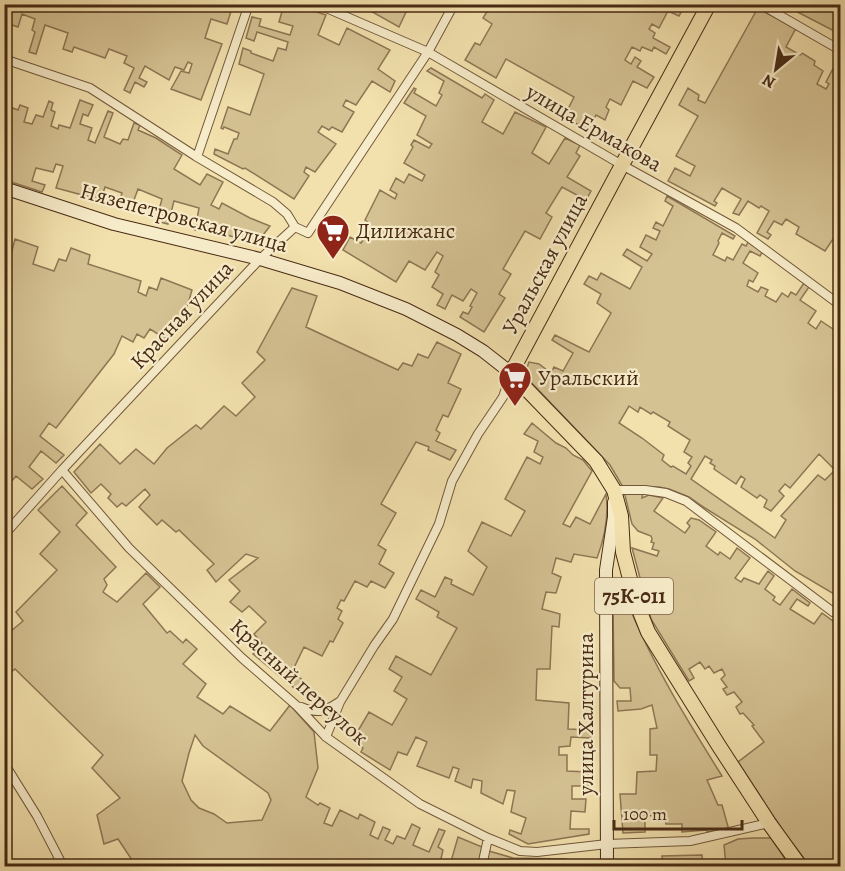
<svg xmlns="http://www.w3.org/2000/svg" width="845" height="871" viewBox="0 0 845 871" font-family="Alegreya,serif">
  <rect width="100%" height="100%" fill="#f2e1ad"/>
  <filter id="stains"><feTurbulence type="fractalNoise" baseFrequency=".00333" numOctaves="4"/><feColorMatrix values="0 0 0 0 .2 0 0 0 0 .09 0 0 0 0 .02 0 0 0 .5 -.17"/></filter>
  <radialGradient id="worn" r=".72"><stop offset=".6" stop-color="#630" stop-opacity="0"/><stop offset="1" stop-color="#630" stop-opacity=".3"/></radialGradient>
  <path fill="#d5c293" stroke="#8e7654" stroke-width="1.5" fill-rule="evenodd" d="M221,4l12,1 -6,19 -16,-5 -6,19 17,6 -21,56 -30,-11 10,-18 8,2 3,-9 -4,-2 -4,8 -9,-3 -6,13 -24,-14 -6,12 8,4 -3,5 -9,-5 -5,11 -6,-3 10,-22 -10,-5 3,-7 -18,-7 -4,9 -31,-11 -2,5 -9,-3 5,-16 -23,-8 -9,29 -7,-2 6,-20 -3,-2 3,-11 -13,-5 -4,13 -9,-3 -4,14v-33z
    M272,5h24l30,10 -8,20 21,10 8,-17 43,22 -12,19 17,12 -5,11 -18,-11 -16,24 -10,-5 -3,6 11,6 -12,20 -10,-5 -3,3 -7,-4 -4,6 18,12 -21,28 -9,-5 -2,5 5,4 -15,23 -49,-31 -2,1 -29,-15 1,-5 13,5 6,-15h3l2,-6 -15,-6 -1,2 -2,-1 7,-21 22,8 14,-41 -25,-10 4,-16 8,3v2l22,8 5,-13 8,2 2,-8 -31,-10 -3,9 -8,-3 6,-21 9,2 -2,7 31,9 3,-9 -14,-4 4,-14z
    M369,5h28l-1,2 10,5 -7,15 -32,-18z
    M501,5v-1l184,1 -6,11 -11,-5 -9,17 -7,-4 -3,5 6,4 -2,5 17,9 -4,7 -12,-7 -2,4 -10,-4 -2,4 -8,-4 -7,13 6,4 4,-7 6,4 -4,6 17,10 -7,11 -14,-7 -12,24 -11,-6 -4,8 3,3 -4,10 -9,-5 -8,15 -24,-13 10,-20 -68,-38 -10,19 -31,-18 10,-17 5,2 12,-21 -9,-6 8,-13 8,3z
    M752,5c14,9 30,15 45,23l-1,2h-1l-9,17 14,8 2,-2 13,8 -1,4 9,6 -6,13 9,5 3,-5 -3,-2 14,-27v24l-1,2 1,1v153l-3,-2 -12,18 -29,-17 3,-7 -13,-8 -4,6 -8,-4 -7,11 4,3 -3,4 -11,-6 12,-22 -8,-5 -2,2 -11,-7 -9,14 -6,-2 8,-14 -19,-11 -8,13 3,2 -2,3 -47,-25 7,-13 15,8 5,-10 -19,-10 22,-40 -19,-11 9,-17 11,7 -1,5 7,3 50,-90 -5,-4z
    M784,5h56v19l-4,8z
    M431,68l51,30 3,-4 9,6 -12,22 21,12 12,-22 31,15 -14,26 17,11 16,-26 15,7 -4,8 4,3 -13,21 24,14 -5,9 -24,-13 -16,26 6,4 -12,22 -15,-8 -22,38 8,5 -12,20 6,4 -21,34 -24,-15 3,-5 5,2 4,-7 -2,-1 7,-13 -6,-4 -8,12 -11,-6 -7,14 -8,-4 6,-11 -11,-7 7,-12 -4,-3 8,-16 -6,-4 -12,18 -16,-9 -13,21 -53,-32 7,-13 11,6 4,-6 -2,-2 7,-11 -5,-4 15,-30 15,9 2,-5 -7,-4 6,-12 8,5 5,-9 13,7 3,-6 -21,-12 9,-16 -2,-2 3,-5 15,8 3,-4 -15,-9 9,-19 -22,-13 10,-15 2,1 -2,4 22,13 6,-11 -3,-2 5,-12 -17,-10z
    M80,100l13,5 -5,11 -5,-2 -3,10 12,4 -4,12 7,3 13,-32 5,2 -9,24 16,7 3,-5 5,1 6,-17 6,2 -2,5 18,8 26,17 -8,14 26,16 7,-11 16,8 -12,23 8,4 3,-6 28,15 20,8 -14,18c-21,-7 -39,-13 -61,-14l4,-22 -25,-7 -6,23 -12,-3 6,-22 -24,-10 -8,22 -12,-5 4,-13 -17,-6 -4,13 -45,-12 7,-22 -7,-2 -3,8 -17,-4 -4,13 13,4 -3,7 -37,-12 -1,-79 7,2 -1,4 8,3 2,-5 8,3 -4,14 8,2 4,-9 7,2 6,-16 4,2 -2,7 4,2 -4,14 7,3 1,-4 11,3z
    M667,196l68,40 -2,3 -11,-6 -4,8 1,2 -6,12 12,6 2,-4 6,3 9,-16 4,2 2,-4 15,9 -3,5 -10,-5 -7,12 15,10 -5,9 -4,-2 -2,6 11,6 3,-5 7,3 -3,6 11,6 6,-9 6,4 3,-5 5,3 8,-12 5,4 -9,13 16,11 -8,12 8,6 5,-8 12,8 2,-3 5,4v211l-5,9 5,4v13l-6,9 6,3v16l-1,2 -44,-26 -40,-32 -50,-31 -16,-11 -20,-8 -10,-2h-15l-2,11 7,-3 14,3 -9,13 31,22 5,-7 -3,-3 4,-5 8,2 17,12 -10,14 12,9 2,-3 10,7 7,-11 13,10 -15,20 6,4 3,-4 15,6 9,-13 6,5 -9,13 10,8 -2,3 7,5 12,-16 18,14 -2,3 -11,-7 -7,10 24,15 8,-11 11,8 7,-7v252h-30l-25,-32 -47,-72 26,-20 -12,-16 2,-1 -11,-12 -3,1 -4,-7 6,-5 -8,-10 -7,3 -4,-6 4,-2 -6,-8 4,-4 -3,-6 -8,4 -5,-7 -4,3 -5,-7 -11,7 5,9 -5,3 -38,-62 -19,-71 25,8 2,-5 -7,-2 2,-6 -3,-1 1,-3 -1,-3 -13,-5 -6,-7 -9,-37 -13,-22 -83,-87 -2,-5 4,-11 10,2 12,9 3,-6 9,4 10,-18 -21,-13 3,-5 34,17 22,-39 -14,-10 4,-9 -17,-10 5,-8 8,4 4,-7 29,16 12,-22 -19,-12 4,-6 20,12 5,-7 -12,-7 6,-12 10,5 4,-9 -7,-3 3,-6 7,4 10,-20 -8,-5zM629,406l9,6 2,-5 11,7 2,-2 17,10 -2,4 22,14 -6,12 8,5 -4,6 3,3 -5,8 -13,-8 -2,1 -9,-7 2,-5 -22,-17 -23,-15zM819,454l16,16 -10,10 -7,-5 -37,41 5,4 -11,18 -84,-59 14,-23 7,4 -2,3 5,3 -1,3 22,15 5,-8 4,3 -4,8 16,11 3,-3 7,5 -3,7 7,4 13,-15 -5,-5 6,-7 5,4z
    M15,239l23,8 -5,17 21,7 5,-12 7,2 5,-13 19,7 -2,9 53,17 -3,11 8,4 3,-9 8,3 4,-12 31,12 -8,28 -18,21 -16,-10 -6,9 -7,-4 -4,8 -11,-6 -8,18 -58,74 -7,-5 -9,13 24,19 -8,8 -15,-12 -12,16 14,12 -11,10 -16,-13 -11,13 -1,-228 5,1z
    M292,288l25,8 -11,31 92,43 5,-7 9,3 6,-12 10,4 9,-16 24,12 -13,29 13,6 -13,28 -5,-2 -7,15 4,3 -4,8 20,9 -6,10 -22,-10 1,-3 -13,-5 -35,62 15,9 -18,32 8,5 -7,14 15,9 -9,15 -14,-7 -4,6 -12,-6 -11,20 -3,-1 -4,8 5,3 -4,8 5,4 -10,19 -3,-1 -8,15 -18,-9 -12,25 12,9 -5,11 -46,-38 9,-11 -8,-9 12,-12 -17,-16 -7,6 -12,-10 10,-11 -11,-11 29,-22 -12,-4 -30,28 -9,-12 7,-6 -35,-34 -3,2 -14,-12 -5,5 -18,-18 11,-12 -5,-6 -19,17 -4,-3 -5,4 -9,-9 3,-4 -10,-10 -10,9 -17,-21 26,-28 20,20 16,-15 18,15 13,-16 29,-23 5,4 23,-23 12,10 19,-19 -13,-14 23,-23 -8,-8z
    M532,423l24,20 10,5 7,7 10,5 9,11 -29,53 7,3 6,-10 14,7 16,-30c3,23 -1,43 -9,64l-23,-4 -3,8 -15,-4 -4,15 9,4 -5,16 -10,-1 -4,17 18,5 -1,13 -7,-1 -2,43h-13l-1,31 33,3 -1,26 23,1v8l-20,-1 -1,9 -11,1v8h8v16l21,1v14h-16v13h14l-1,13 -14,-1 -1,18h19v5l-61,10 -19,-10 1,-4 11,4 5,-16 -15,-6 4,-21 -8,-1 -4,14 -22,-11 1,-12 -9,-2 -2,9 -16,-7 4,-12 -6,-2 -4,11 -32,-12 10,-24 -11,-5 -9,18 -9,-3 -8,18 -29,-18 2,-4 -11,-7 17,-29 23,13 15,-26 -13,-8 8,-14 -13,-8 7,-13 35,19 26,-47 -20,-11 2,-5 -23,-13 5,-9 14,7 10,-20 7,3 -1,4 22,11 14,-28 -19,-16 14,-29 29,14 14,-25 -20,-12 22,-42 13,7 3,-7 -9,-5 4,-11 -14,-7z
    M62,486l25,27 -11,12 40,42 -12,12 3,6 -4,7 14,10 29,-29 14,14 -17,17 24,29 3,-2 13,12 3,-4 11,10 -14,15 23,20 -9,13 26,17 7,-8 40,25 20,-26 24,27 4,36 -12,29 12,8 2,-2 10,5 -6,15 8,3 8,-16 18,9 2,-5 15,8 -5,13 8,4 5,-12 7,3 -5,10 8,4 4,-8 8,3 7,-15 8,4 -7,17 16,7 10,-23 6,2 -7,16 5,3 -3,13 10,2 8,-28 24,10 -4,19h-342l-18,-27 -14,5 -7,-29 23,-17 -28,-30 11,-13 -88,-86 -10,8 -1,-40 19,-16 -7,-9 41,-42 -17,-16 20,-22 -22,-22zM195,735l8,11 65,47 3,7 -9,20 -35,3 -13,-9 -15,-6 -8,-8 -9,-19 7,-28z
    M624,602l4,2c25,61 59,116 94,172l-15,4 11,25h4l7,25 -22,2v-2l-25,2v-8h-16l-1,-9 -20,1v16l-22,1 -3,-39h16l1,-22 19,-1 1,-16h-7v-26l7,-1 -5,-23 -11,4 -23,2 -1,-10h14l-1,-13h-10l-6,-7 -1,-74 5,-4z
    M753,838h18l19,28h-64l-2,-21 14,-6z
    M489,851l24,7 53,1 -1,7h-79z
    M702,855l1,11h-51l11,-2 -1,-8z"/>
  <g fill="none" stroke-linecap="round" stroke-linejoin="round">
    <defs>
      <path id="street" d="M317,4l111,48 194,113 114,63 104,77
        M760,4l80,46
        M4,59l86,29 107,69 76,45 14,12 8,13
        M197,157l52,-153
        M62,470l67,78 113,110 55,48 29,31 94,67 68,34 32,13 17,1 70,-8 83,-3 79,-18
        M614,490h31l21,3 20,8 147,111 7,-8
        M4,535l58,-65 198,-211 35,-32 13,6 120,-181 26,-48
        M301,707c18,7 23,5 38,-5
        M326,737l14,-35 34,-56 19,-27 46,-95 13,-43 26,-47 25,-37 8,-24
        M4,763l33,53 26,50
        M482,866l6,-28"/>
      <path id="secondary" d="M4,188l110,36 146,35 80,24 66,26 51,26 26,16 28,22
        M607,598l25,-12
        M607,866l-1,-296 8,-53v-15"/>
      <path id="primary" d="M709,4l-87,161 -111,208 85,88 18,29 7,26 2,36 13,50 12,30 71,114 50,77 31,43"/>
    </defs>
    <use href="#street" stroke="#72583a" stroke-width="10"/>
    <use href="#secondary" stroke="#482a14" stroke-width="14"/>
    <use href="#primary" stroke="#482a14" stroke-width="16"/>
    <use href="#street" stroke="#f7ecca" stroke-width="8"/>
    <use href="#secondary" stroke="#f7ecca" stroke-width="12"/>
    <use href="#primary" stroke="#f2e1ad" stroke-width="14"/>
  </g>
  <defs>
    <symbol id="supermarket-pin" viewBox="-11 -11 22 30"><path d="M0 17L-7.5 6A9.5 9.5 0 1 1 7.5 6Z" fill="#8f2418" stroke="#f7ecca"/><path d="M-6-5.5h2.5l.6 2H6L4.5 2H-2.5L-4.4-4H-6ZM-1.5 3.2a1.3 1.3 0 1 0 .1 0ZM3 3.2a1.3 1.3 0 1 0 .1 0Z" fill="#fff"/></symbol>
  </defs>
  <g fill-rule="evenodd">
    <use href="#supermarket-pin" x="314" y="212" width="38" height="52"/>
    <use href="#supermarket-pin" x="496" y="359" width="38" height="52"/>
  </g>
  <g text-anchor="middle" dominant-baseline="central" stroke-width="4.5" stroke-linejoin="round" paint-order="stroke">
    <rect fill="#f7ecca" stroke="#7c644b" stroke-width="1.5" x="595" y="578" width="78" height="36" rx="4.5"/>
    <g font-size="21" font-weight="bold" fill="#482a14">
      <text x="634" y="596">75К-011</text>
    </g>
    <g font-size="22" fill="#482a14" stroke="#f7ecca">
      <text transform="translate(594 128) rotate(30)">улица Ермакова</text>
      <text transform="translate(184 218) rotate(15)">Нязепетровская улица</text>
      <text transform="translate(545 264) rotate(-62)">Уральская улица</text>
      <text transform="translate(182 315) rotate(-47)">Красная улица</text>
      <text transform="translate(299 682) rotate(42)">Красный переулок</text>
      <text transform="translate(586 714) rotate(-90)">улица Халтурина</text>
    </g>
    <g font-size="22" fill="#482a14" stroke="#f7ecca" text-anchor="start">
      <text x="356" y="231">Дилижанс</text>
      <text x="538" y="378">Уральский</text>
    </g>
  </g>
  <rect width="845" height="871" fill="none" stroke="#f2e1ad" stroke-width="24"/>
  <rect x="6" y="6" width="833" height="859" fill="none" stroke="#482a14" stroke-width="3"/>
  <rect x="12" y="12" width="821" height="847" fill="none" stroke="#482a14" stroke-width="1.5"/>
  <g transform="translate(776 69) rotate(210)" stroke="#f7ecca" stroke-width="4.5" paint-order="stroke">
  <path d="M0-4.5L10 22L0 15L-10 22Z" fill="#482a14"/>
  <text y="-9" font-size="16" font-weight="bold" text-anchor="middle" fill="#482a14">N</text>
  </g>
  <path d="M614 820v9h128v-9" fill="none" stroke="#482a14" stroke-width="3"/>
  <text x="623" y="820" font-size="18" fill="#482a14" stroke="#f7ecca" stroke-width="4.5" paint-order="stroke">100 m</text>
  <rect width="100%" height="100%" filter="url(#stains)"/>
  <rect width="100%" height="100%" fill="url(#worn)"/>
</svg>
